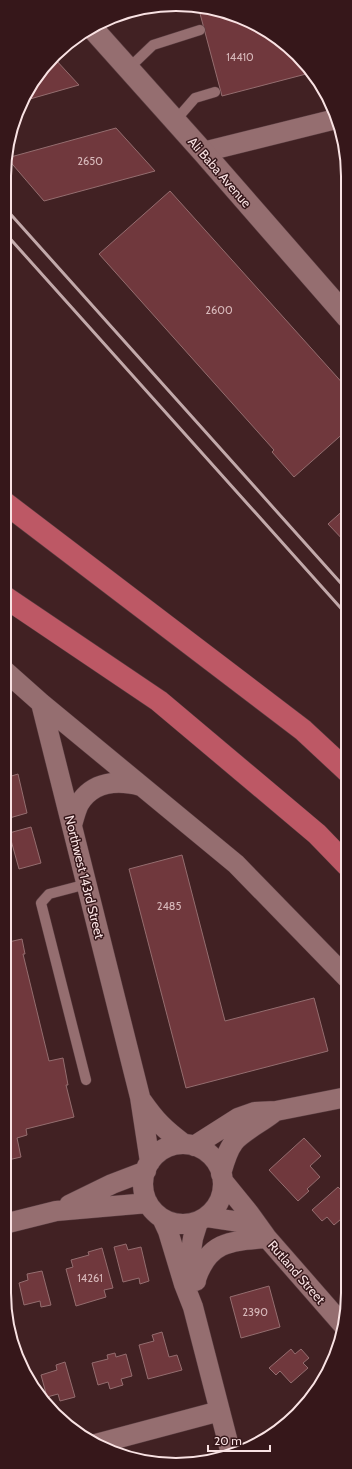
<svg xmlns="http://www.w3.org/2000/svg" width="352" height="1469" viewBox="0 0 352 1469" font-family="Cabin,sans-serif">
  <rect width="100%" height="100%" fill="#412123"/>
  <path fill="#70383d" stroke="#946d6f" d="M198,6l54,16 46,33 12,18 -88,23z
    M55,59l24,26 -56,16 4,-11z
    M116,128l39,43 -111,30 -37,-43z
    M170,191l176,196 -3,3 4,4v36l-53,47 -22,-25 2,-2 -175,-196z
    M347,507v37l-19,-20z
    M18,774l9,39 -21,6 -1,-41z
    M31,827l10,36 -22,6 -10,-36z
    M182,855l43,166 89,-23 14,53 -142,37 -57,-219z
    M22,939l3,15h-2l26,107 14,-3 5,27h-2l8,32 -48,12 1,6 -10,3 4,19 -17,4v-218z
    M304,1138l17,18 -11,10 10,11 -13,12 2,2 -11,10 -29,-31z
    M338,1187l7,7 -4,4 6,7v9l-13,11 -7,-8 -5,4 -10,-11z
    M126,1244l2,6 13,-3 8,34 -9,3 -1,-6 -16,4 -9,-35z
    M102,1248l11,40 -9,2 2,7 -30,9 -10,-37 7,-2 -2,-7 18,-5 -1,-3z
    M42,1271l9,34 -10,2 -1,-6 -16,4 -5,-22 9,-3 -1,-6z
    M4,1280l7,26 -4,1 -3,-14z
    M269,1286l11,41 -39,11 -11,-41z
    M162,1332l7,25 8,-2 5,15 -34,9 -9,-34 15,-4 -2,-6z
    M291,1349l4,5 6,-5 8,9 -6,5 5,5 -17,15 -11,-12 -4,4 -7,-7z
    M115,1353l1,4 10,-3 6,22 -11,3 2,6 -13,4 -2,-7 -10,3 -6,-22 16,-4 -1,-4z
    M65,1362l10,35 -15,4 -2,-7 -11,3 -6,-22 16,-5 -1,-5z
    M29,1370l4,14 -8,-13z"/>
  <g fill="none" stroke-linecap="round" stroke-linejoin="round">
    <defs>
      <path id="lane" d="M128,69l25,-24 47,-15
        M175,121l20,-23 20,-6
        M86,1080l-45,-177 8,-9 38,-10"/>
      <path id="street" d="M203,152l133,-33
        M5,671l36,32 195,161 111,114
        M41,703l99,394 10,65
        M72,825c2,-7 4,-15 7,-21 14,-23 39,-24 62,-18
        M142,1101c14,20 22,28 42,43
        M143 1184a40 40 0 1 1 80 0a40 40 0 1 1-80 0Z
        M194,1146l44,-28 17,-6 21,-1 71,-14
        M221,1174c3,-11 6,-23 13,-32 8,-10 28,-20 39,-29
        M223,1181l26,32 18,25 76,87
        M69,1205l43,-21 34,-13
        M207,1217l33,5 23,14
        M162,1218l6,13 16,53 9,23 38,147
        M4,1224l52,-13 92,-8
        M196,1279c13,-38 35,-38 71,-41
        M196,1281l-5,-30 2,-13 5,-16
        M96,1444l124,-33"/>
      <path id="secondary" d="M93,29l110,123 144,165"/>
      <path id="primary" d="M5,503l298,227 44,41
        M5,597l154,104 158,133 30,31"/>
    </defs>
    <use href="#lane" stroke="#593d40" stroke-width="11"/>
    <use href="#street" stroke="#593d40" stroke-width="21"/>
    <use href="#secondary" stroke="#593d40" stroke-width="23"/>
    <use href="#primary" stroke="#593d40" stroke-width="23"/>
    <use href="#lane" stroke="#956e70" stroke-width="10"/>
    <use href="#street" stroke="#956e70" stroke-width="20"/>
    <use href="#secondary" stroke="#956e70" stroke-width="22"/>
    <use href="#primary" stroke="#bd5865" stroke-width="22"/>
    <path stroke="#c2a9aa" stroke-width="3" d="M5,208l342,382
      M5,233l342,382"/>
  </g>
  <g text-anchor="middle" dominant-baseline="central" stroke-width="3" stroke-linejoin="round" paint-order="stroke">
    <g font-size="11" fill="#d7b8ba">
      <text x="240" y="57">14410</text>
      <text x="90" y="161">2650</text>
      <text x="219" y="310">2600</text>
      <text x="169" y="906">2485</text>
      <text x="90" y="1278">14261</text>
      <text x="255" y="1312">2390</text>
    </g>
    <g font-size="13" fill="#f9e2e3" stroke="#36171a">
      <text transform="translate(220 172) rotate(49)">Ali Baba Avenue</text>
      <text transform="translate(85 877) rotate(76)">Northwest 143rd Street</text>
      <text transform="translate(297 1272) rotate(49)">Rutland Street</text>
    </g>
  </g>
  <path d="M0 0H352V1469H0ZM176 11H176A165 165 0 0 1 341 176V1293A165 165 0 0 1 176 1458H176A165 165 0 0 1 11 1293V176A165 165 0 0 1 176 11Z" fill="#36171a" fill-rule="evenodd"/>
  <path fill="none" stroke="#f9e2e3" stroke-width="2" d="M176 11H176A165 165 0 0 1 341 176V1293A165 165 0 0 1 176 1458H176A165 165 0 0 1 11 1293V176A165 165 0 0 1 176 11Z"/>
  <path d="M208 1445v6h62v-6" fill="none" stroke="#f9e2e3" stroke-width="2"/>
  <text x="214" y="1445" font-size="12" fill="#f9e2e3" stroke="#36171a" stroke-width="3" paint-order="stroke">20 m</text>
</svg>
